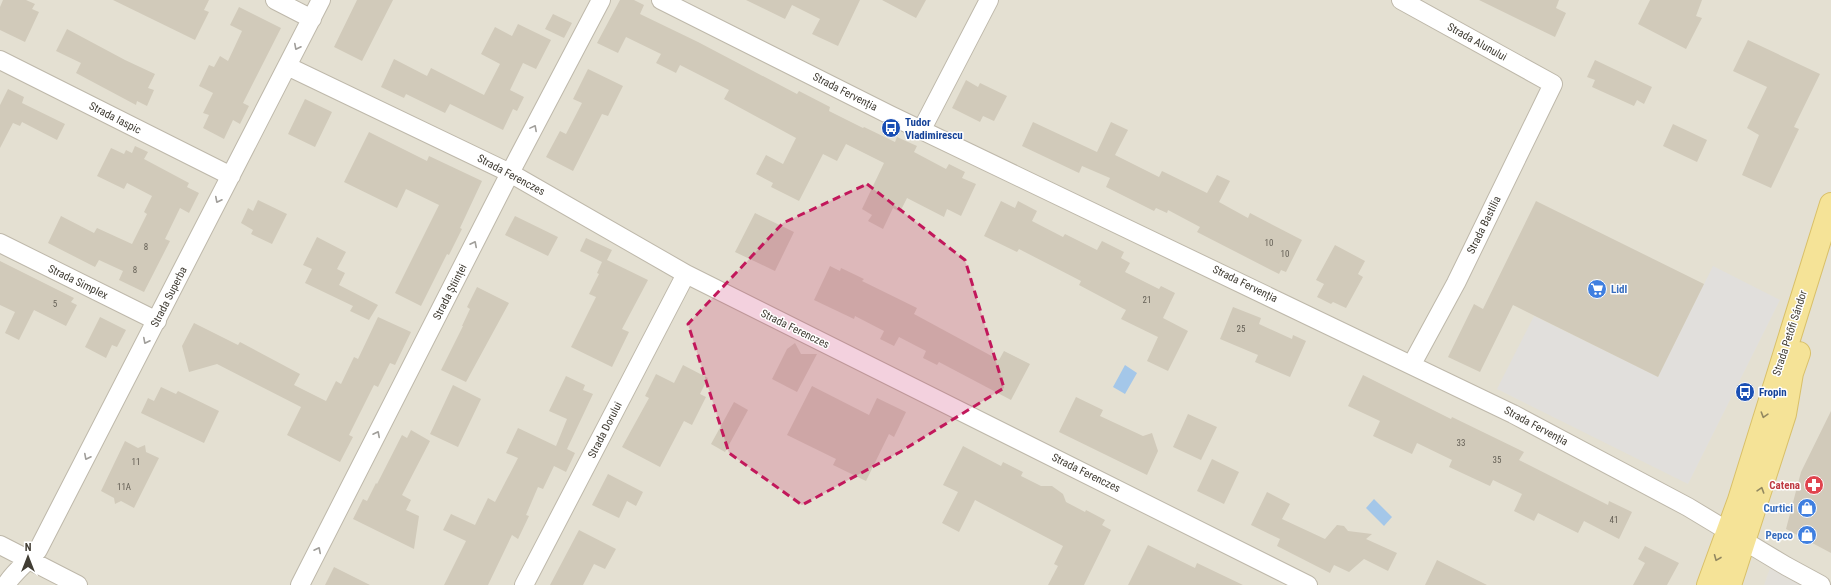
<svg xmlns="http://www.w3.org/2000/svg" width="1831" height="585" viewBox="0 0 1831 585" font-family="'Roboto Condensed',sans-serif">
  <rect width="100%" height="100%" fill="#f0ede4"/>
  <path fill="#e4e0d2" d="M0,0h1831v585h-1831z"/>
  <path fill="#e2dfd9" d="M1771,565l39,20h-46z"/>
  <path fill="#e1dfdc" d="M1713,266l67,34 -92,184 -191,-95 37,-73 124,61z"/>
  <path fill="#a4c7e9" d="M1125,365l12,8 -12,21 -12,-7z
    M1374,499l18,18 -8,9 -18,-18z"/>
  <path fill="#d1caba" d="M3,0h23l9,4 -3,5 7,3 -14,30 -25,-12v-23z
    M113,0h96l-5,10 5,2 -14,28z
    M357,0h36l-31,61 -28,-14z
    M620,0h14l10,5 -4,9 58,28 99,52 2,-3 31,16 -1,4 34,17 1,-1 31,15 2,-5 20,9 -3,6 32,17 3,-5 16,8 -3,6 14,6 -15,32 -14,-7 -3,8 -37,-19 -7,14 -7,-4 -10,21 -15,-8 4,-6 -10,-6 22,-46 -38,-19 -9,17 -14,-7 -24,47 -28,-14 2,-4 -17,-9 10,-19 17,9 13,-26 -72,-39 5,-9 -49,-25 -4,8 -20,-10 5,-9 -35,-17 -8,16 -21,-10z
    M746,0h114l-22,46 -26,-12 8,-15 -28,-14 -7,14z
    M882,0h44l-10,18z
    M1479,0h80l-3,8 10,5 -11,24z
    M1650,0h52l-6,16 6,2 -16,31 -48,-25z
    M239,7l42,21 -38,75 6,3 -9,18 -7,-4 -9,19 -21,-11 6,-13 -6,-2 10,-20 -14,-7 10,-21 5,2 6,-11 8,5 14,-30 -12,-6z
    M553,14l19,9 -8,15 -19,-9z
    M518,24l33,16 -15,29 -13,-6 -13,27 14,7 -7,14 -4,-2 -10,21 -53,-26 -5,9 -39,-19 -2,4 -23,-11 13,-28 33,17 4,-8 53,27 16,-31 -19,-10 14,-27 17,9z
    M67,29l58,31 30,14 -7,14 6,2 -7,16 -10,-5 -1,4 -60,-32 5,-10 -25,-12z
    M1748,40l72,34 -26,53 5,2 -28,59 -29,-13 17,-40 -12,-7 20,-41 -34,-16z
    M1595,60l57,27 -8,17 -7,-4 -3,6 -42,-19 3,-7 -8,-3z
    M588,69l35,17 -15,30 -6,-2 -29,57 -27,-14 14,-26 6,3 16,-31 -9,-4z
    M966,80l12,7 2,-4 27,13 -13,25 -11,-5 -3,6 -28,-14z
    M8,89l16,8 -2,6 43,21 -8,16 -35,-18 -2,4 -7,-3 -13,25v-43z
    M305,99l27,13 -17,35 -27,-13z
    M1033,122l64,30 14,-30 17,8 -13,25 44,22 3,-6 45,22 10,-18 13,6 -11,21 29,16 2,-5 52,27 -16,32 -5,-2 -2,4 -82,-42 3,-5 -32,-17 -1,3 -11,-5 -2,3 -48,-24 4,-9 -28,-12 -3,7 -57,-27z
    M1673,124l34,16 -10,22 -34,-16z
    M369,132l58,29 2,-5 53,25 -22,47 2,1 -13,26 -2,-1 -26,52 -26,-13 44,-88 -33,-16 -9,19 -53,-26z
    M135,146l13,6 -4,7 45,24 -2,4 12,6 -10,20 -9,-5 -15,31 5,2 -26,51 -25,-12 4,-9 -24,-11 -4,7 -47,-24 13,-27 33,17 3,-5 35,16 15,-30 -3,-2 8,-16 -25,-13 -3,6 -27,-13 14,-28 13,6 2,-4 6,3z
    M258,200l29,14 -15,30 -21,-10 2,-4 -12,-7 7,-15 5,3z
    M1001,201l14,7 3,-7 19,10 -5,10 31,16 2,-3 32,16 5,-9 22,11 -3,6 9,5 -5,9 34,17 2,-3 14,7 -12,25 25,13 -20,40 -21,-10 11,-24 -37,-18 5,-9 -47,-25 2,-4 -62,-32 -2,3 -33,-16z
    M1536,201l168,83 -46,93 -145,-72 -33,67 -32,-15 26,-53 9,5z
    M755,213l39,19 -19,39 -40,-19z
    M515,216l43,21 -10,19 -43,-21z
    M317,237l29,15 -9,17 8,4 -6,12 39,20 -9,15 -19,-9 3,-5 -48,-23 7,-14 -9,-4z
    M586,238l26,12 -5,10 41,20 -26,49 7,3 -17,35 -41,-20 25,-50 -7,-3 10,-20 -2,-1 5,-11 -22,-11z
    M1335,245l30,16 -7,13 5,3 -17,31 -13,-6 -2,2 -14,-7 7,-13 -8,-4z
    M0,261l74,37 -3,4 6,3 -11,21 -32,-16 -15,30 -14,-7 10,-21 -15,-7z
    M830,266l10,5 1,-3 23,11 -2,2 55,27 -3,6 85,46 5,-9 26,13 -19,36 -72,-38 -2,3 -14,-7 3,-7 -27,-14 -5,9 -14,-7 4,-8 -29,-15 -1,3 -40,-19z
    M477,287l32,16 -43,79 -25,-12 22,-44h-1l8,-17 -3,-2z
    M1233,307l28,11 -2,6 33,15 1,-4 13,6 -16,36 -35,-15 3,-7 -38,-16z
    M100,317l26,13 -9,17 -5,-2 -6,13 -21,-11z
    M378,317l33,15 -16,33 -5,-2 -12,24 -4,-2 -25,50 4,2 -13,25 -53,-27 14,-28 -84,-43 -28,8 -7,-26 12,-23 44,22 2,-3 60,32 -6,11 32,16 10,-20 5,3 13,-27 4,2z
    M795,343l6,11h16l-20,38 -25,-13 15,-30z
    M683,365l25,13 -8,16 6,3 -14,28 -8,-4 -24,46 -38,-20 27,-49 -4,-2 11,-22 18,9z
    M1363,375l88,44 1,-2 72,35 -5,8 89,45 1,-4 23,11 -13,27 -35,-18 -6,12 -40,-20 -4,8 -20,-10 8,-17 -29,-14 -3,6 -41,-19 3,-7 -35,-17 -5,11 -39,-18 7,-15 -32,-15z
    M566,376l19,9 -2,5 10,4 -26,55 8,4 -9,19 -12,-6 -11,23 -5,-2 -12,28 3,1 -11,23 -6,-4 -24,50h-44l22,-44 -23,-11 8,-16 24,11 13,-27 7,4 23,-44 -12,-5 12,-25 38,18 11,-27 -18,-8z
    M453,385l28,14 -23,48 -28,-13z
    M812,386l57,29 8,-17 29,14 -12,25 -5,-3 -23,47 -33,-16 3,-6 -49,-24z
    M161,387l15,7 2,-3 41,20 -15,32 -63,-30 7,-15 6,3z
    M1076,397l27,13 -3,6 43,20 9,-3 6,18 -11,24 -88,-43z
    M734,402l14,8 -23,42 -14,-8z
    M1831,411v142l-45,-24 15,-57z
    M1188,414l29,13 -16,33 -28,-13z
    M411,430l19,11 -28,54 9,5 -5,10 13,6 -5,33 -61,-30 10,-20 4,2 9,-18 1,1 25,-49 5,3z
    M125,441l13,7 7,-3 1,7 13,6 -25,50 -13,-7 -6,3 -1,-6 -13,-7z
    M963,446l38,20 2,-4 20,10 -2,4 20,10h11l11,8 3,8 19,10 1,-2 19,10 -3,5 9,5 -27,55h-36l10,-19 -4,-2 9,-18 -88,-46 -16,32 -17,-9 16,-31 -15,-7z
    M1212,459l27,13 -15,32 -27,-13z
    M608,474l35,18 -7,14 -9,-5 -8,17 -27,-13z
    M1267,492l23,12 -8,15 43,20 12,-14 7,1 4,5 24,3 -6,5 31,14 -9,18 -24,-12 -15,13 -15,-7 -4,8 -53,-27 3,-7 -29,-14z
    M579,530l37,19 -11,20 -11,-5 -11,21h-33z
    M1148,545l47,23 2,-5 46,22h-115z
    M1645,546l34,17 -12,22h-34l12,-22 -7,-4z
    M1437,560l50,25h-62z
    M334,567l36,18h-45z"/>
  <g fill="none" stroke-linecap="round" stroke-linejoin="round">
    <defs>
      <path id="minor" d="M275,0l37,19
        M661,0l229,115 623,299 175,93 98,59 35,19
        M1401,0l152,84 -97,199 -44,81
        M0,60l231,116
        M287,66l223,107 176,101 622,311
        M922,129l67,-129
        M0,243l157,78
        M0,545l78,40
        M6,585c8,-14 22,-23 32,-35l283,-550
        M300,585l210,-412 91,-173
        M524,585l162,-311"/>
      <path id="major" d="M1708,585l31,-85 92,-296
        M1730,585l55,-171 7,-41 7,-20"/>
    </defs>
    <use href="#minor" stroke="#beb8aa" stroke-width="20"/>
    <use href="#major" stroke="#d9c069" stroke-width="24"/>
    <use href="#minor" stroke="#fff" stroke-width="18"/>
    <use href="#major" stroke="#f5e397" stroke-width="22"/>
  </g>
  <defs><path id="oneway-chevron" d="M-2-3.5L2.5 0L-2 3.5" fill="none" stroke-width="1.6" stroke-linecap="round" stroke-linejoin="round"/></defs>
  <g stroke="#a09e9a">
    <use href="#oneway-chevron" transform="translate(297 47) rotate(117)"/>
    <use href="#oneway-chevron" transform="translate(534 128) rotate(-62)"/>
    <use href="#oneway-chevron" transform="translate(218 200) rotate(117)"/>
    <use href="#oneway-chevron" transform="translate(474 244) rotate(-63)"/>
    <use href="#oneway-chevron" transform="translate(146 341) rotate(117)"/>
    <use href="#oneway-chevron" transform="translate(377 434) rotate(-63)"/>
    <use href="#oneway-chevron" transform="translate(87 457) rotate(117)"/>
    <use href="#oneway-chevron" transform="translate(318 550) rotate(-63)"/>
  </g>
  <g stroke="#928861">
    <use href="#oneway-chevron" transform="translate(1764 415) rotate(107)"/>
    <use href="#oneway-chevron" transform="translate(1761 490) rotate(-72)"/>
    <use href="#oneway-chevron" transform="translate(1717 558) rotate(112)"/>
  </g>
  <path fill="#c2185b" fill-opacity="0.2" stroke="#c2185b" stroke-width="3" stroke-dasharray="8 5" stroke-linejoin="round" d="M867,184l98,76 39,128 -104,64 -98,53 -73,-52 -41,-129 95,-101z"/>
  <defs>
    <symbol id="bus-disc" viewBox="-11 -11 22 22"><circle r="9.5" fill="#1a4fb4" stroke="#fff"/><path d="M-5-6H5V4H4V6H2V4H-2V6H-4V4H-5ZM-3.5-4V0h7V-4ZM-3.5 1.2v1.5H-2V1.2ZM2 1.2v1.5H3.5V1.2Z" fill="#fff"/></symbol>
    <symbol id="supermarket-disc" viewBox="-11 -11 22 22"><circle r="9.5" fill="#3f7fe0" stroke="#fff"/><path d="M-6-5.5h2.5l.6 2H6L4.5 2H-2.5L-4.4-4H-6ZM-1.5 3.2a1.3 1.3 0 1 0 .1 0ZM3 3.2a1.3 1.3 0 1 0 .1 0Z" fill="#fff"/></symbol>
    <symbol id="pharmacy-disc" viewBox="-11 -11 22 22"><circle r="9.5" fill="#e0444e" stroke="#fff"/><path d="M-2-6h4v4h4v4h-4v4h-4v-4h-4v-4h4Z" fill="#fff"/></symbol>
    <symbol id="shop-disc" viewBox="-11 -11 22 22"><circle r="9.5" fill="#3f7fe0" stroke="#fff"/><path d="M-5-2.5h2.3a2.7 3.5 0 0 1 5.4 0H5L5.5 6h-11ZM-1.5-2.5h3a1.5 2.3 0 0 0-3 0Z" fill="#fff"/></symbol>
  </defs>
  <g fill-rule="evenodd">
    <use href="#bus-disc" x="880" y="117" width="22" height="22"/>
    <use href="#supermarket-disc" x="1586" y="278" width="22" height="22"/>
    <use href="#bus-disc" x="1734" y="381" width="22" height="22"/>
    <use href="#pharmacy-disc" x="1803" y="474" width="22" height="22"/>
    <use href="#shop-disc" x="1796" y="497" width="22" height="22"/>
    <use href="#shop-disc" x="1796" y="524" width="22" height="22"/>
  </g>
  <g text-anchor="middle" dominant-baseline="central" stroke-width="3" stroke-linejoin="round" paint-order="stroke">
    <g font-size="9" fill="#656056">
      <text x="1269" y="243">10</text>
      <text x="146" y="247">8</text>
      <text x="1285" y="254">10</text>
      <text x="135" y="270">8</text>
      <text x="1147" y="300">21</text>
      <text x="55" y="304">5</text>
      <text x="1241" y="329">25</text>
      <text x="1461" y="443">33</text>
      <text x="1497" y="460">35</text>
      <text x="136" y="462">11</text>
      <text x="124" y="487">11A</text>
      <text x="1614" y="520">41</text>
    </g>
    <g font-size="11" fill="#413d34" stroke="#fff">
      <text transform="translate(1477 42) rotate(29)">Strada Alunului</text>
      <text transform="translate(845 92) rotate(27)">Strada Fervenția</text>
      <text transform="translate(115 118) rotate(27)">Strada Iaspic</text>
      <text transform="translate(511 175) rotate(28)">Strada Ferenczes</text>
      <text transform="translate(1484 225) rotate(-64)">Strada Bastilia</text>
      <text transform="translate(78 282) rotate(26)">Strada Simplex</text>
      <text transform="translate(1245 284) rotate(26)">Strada Fervenția</text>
      <text transform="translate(450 292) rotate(-63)">Strada Științei</text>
      <text transform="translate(169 297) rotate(-63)">Strada Superba</text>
      <text transform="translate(795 329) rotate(26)">Strada Ferenczes</text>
      <text transform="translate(1790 333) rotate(-72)">Strada Petőfi Sándor</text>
      <text transform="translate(1536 426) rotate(28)">Strada Fervenția</text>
      <text transform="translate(605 430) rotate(-63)">Strada Dorului</text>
      <text transform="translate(1086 473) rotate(26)">Strada Ferenczes</text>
    </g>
    <g font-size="11" font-weight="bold" fill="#164399" stroke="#fff" text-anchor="start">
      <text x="905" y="122">Tudor<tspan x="905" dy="13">Vladimirescu</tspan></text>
      <text x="1759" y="392">Fropin</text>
    </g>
    <g font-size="11" font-weight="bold" fill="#366cbe" stroke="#fff" text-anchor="end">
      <text x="1611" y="289" text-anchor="start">Lidl</text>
      <text x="1793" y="508">Curtici</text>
      <text x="1793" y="535">Pepco</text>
    </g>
    <g font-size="11" font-weight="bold" fill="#be3a42" stroke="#fff" text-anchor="end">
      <text x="1800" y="485">Catena</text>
    </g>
  </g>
  <g transform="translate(28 557)" stroke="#ffffff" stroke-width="3" paint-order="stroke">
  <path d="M0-3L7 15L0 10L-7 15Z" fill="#413d34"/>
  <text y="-6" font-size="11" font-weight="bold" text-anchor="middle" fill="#413d34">N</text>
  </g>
</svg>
